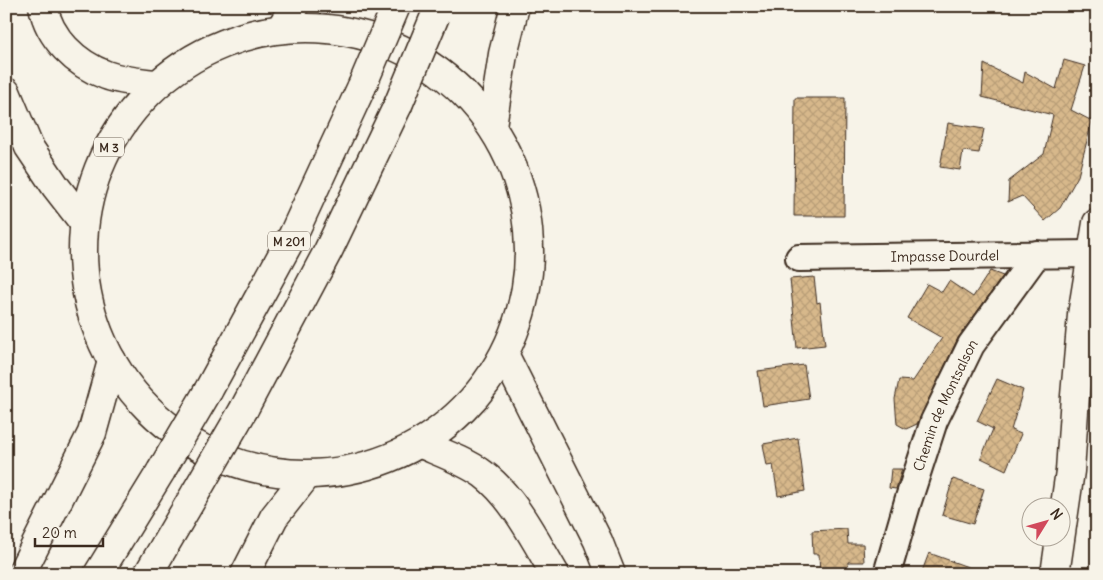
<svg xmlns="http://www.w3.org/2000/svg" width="1103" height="580" viewBox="0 0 1103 580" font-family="Delius,sans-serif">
  <defs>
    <pattern id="building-cross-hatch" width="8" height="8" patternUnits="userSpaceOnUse" patternTransform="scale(1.25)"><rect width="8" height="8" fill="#d7b88b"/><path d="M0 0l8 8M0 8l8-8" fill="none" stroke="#b99e78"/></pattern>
  </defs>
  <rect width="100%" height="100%" fill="#f7f3e8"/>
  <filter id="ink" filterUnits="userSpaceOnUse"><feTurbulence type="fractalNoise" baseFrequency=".02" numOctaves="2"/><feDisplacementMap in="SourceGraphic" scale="10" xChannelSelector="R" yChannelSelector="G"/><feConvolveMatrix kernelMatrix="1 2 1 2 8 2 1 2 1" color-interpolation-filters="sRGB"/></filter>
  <g filter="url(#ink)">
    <path fill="url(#building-cross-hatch)" stroke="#3b2a1e" d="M1064,60l21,6 -14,44 21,11 -14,55 -18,32 -15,13 -23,-25 -14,6 1,-21 35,-27 9,-39 -71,-18 2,-33 39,19 2,-11 31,17z
      M795,98h50l-1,118h-50z
      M948,123l36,6 -5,24 -16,-2 -3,19 -20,-3z
      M990,271l13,5 -45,62 -41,86 -11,5 -9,-5 -2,-25 4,-19 14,1 29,-43 -35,-20 20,-34 15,8 7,-11 24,16z
      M814,277l3,26 3,-1 5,43 -28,3 -7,-69z
      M804,365l5,34 -46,7 -5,-35z
      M997,379l26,11 -12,40 10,4 -15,36 -25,-12 12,-29 -16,-8z
      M798,438l7,53 -27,5 -5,-31 -6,1 -4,-22z
      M891,469h11l-6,20 -7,-1z
      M953,479l31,10 -11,35 -31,-9z
      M847,529l1,15h15l1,18h-16l1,12h-29l-1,-20h-6l-1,-23z
      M929,553l50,18v3h-58z"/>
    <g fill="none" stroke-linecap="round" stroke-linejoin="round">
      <defs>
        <g id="minor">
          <path id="s1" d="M799,258l293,-4"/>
          <path id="s2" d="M887,574l21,-73 26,-80 37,-76 66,-91"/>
        </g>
        <path id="secondary" d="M43,6c6,32 33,58 63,69 16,6 33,7 50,9
          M6,92l23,55 27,40 28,36
          M505,356l93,185 13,33
          M421,444c21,9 44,17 62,30 31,23 53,68 72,100
          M1055,574l15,-103 5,-75 7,-81 15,-92"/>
        <path id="primary" d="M83 251a223 223 0 1 1 446 0a223 223 0 1 1-446 0Z"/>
        <path id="trunk" d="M281,28l13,-22
          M492,126l11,-72 12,-48
          M208,391l85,-156 69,-149
          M244,409l84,-158 70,-146
          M21,574l71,-141 20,-72
          M98,574l63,-103
          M148,574l48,-82
          M245,574l29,-57 33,-42"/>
      </defs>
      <use href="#minor" stroke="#3b2a1e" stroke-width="30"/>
      <use href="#secondary" stroke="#3b2a1e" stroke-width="31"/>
      <use href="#primary" stroke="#3b2a1e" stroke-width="31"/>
      <use href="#trunk" stroke="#3b2a1e" stroke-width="31"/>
      <use href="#minor" stroke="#f7f3e8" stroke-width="26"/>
      <use href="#secondary" stroke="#f7f3e8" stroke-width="28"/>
      <use href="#primary" stroke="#f7f3e8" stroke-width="28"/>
      <use href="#trunk" stroke="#f7f3e8" stroke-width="28"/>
      <defs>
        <path id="trunk-bridge" d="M362,86l34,-80
          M398,105l37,-89
          M161,471l47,-80
          M196,492l48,-83"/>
      </defs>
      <use href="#trunk-bridge" stroke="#3b2a1e" stroke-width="31" stroke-linecap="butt"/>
      <use href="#trunk-bridge" stroke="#f7f3e8" stroke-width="28"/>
    </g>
  </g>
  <g text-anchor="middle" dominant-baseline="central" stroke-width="5" stroke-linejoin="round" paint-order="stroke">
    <g fill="#f7f3e8" stroke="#73665b" stroke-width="1">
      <rect x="94" y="137.5" width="30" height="19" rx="4"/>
      <rect x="268" y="231.5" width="42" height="19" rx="4"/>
    </g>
    <g font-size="12" font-weight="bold" fill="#3b2a1e">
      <text x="109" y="147">M 3</text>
      <text x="289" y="241">M 201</text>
    </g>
    <g font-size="14" fill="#3b2a1e" stroke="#f7f3e8">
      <text stroke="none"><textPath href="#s1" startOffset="146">Impasse Dourdel</textPath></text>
      <text stroke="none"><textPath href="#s2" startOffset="179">Chemin de Montsalson</textPath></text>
    </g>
  </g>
  <rect width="1103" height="580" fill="none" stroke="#f7f3e8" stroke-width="25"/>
  <rect x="12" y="12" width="1078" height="555" fill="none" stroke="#3b2a1e" stroke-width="2" filter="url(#ink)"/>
  <g transform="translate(1046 522) rotate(53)"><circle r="24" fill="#f7f3e8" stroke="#aca397"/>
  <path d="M0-4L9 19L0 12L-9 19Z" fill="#d1495b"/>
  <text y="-8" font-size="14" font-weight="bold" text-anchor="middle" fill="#3b2a1e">N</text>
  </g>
  <path d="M35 538v8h68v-8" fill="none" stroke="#3b2a1e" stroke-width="2.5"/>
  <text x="42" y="538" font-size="15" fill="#3b2a1e" stroke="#f7f3e8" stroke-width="4" paint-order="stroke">20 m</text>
</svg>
